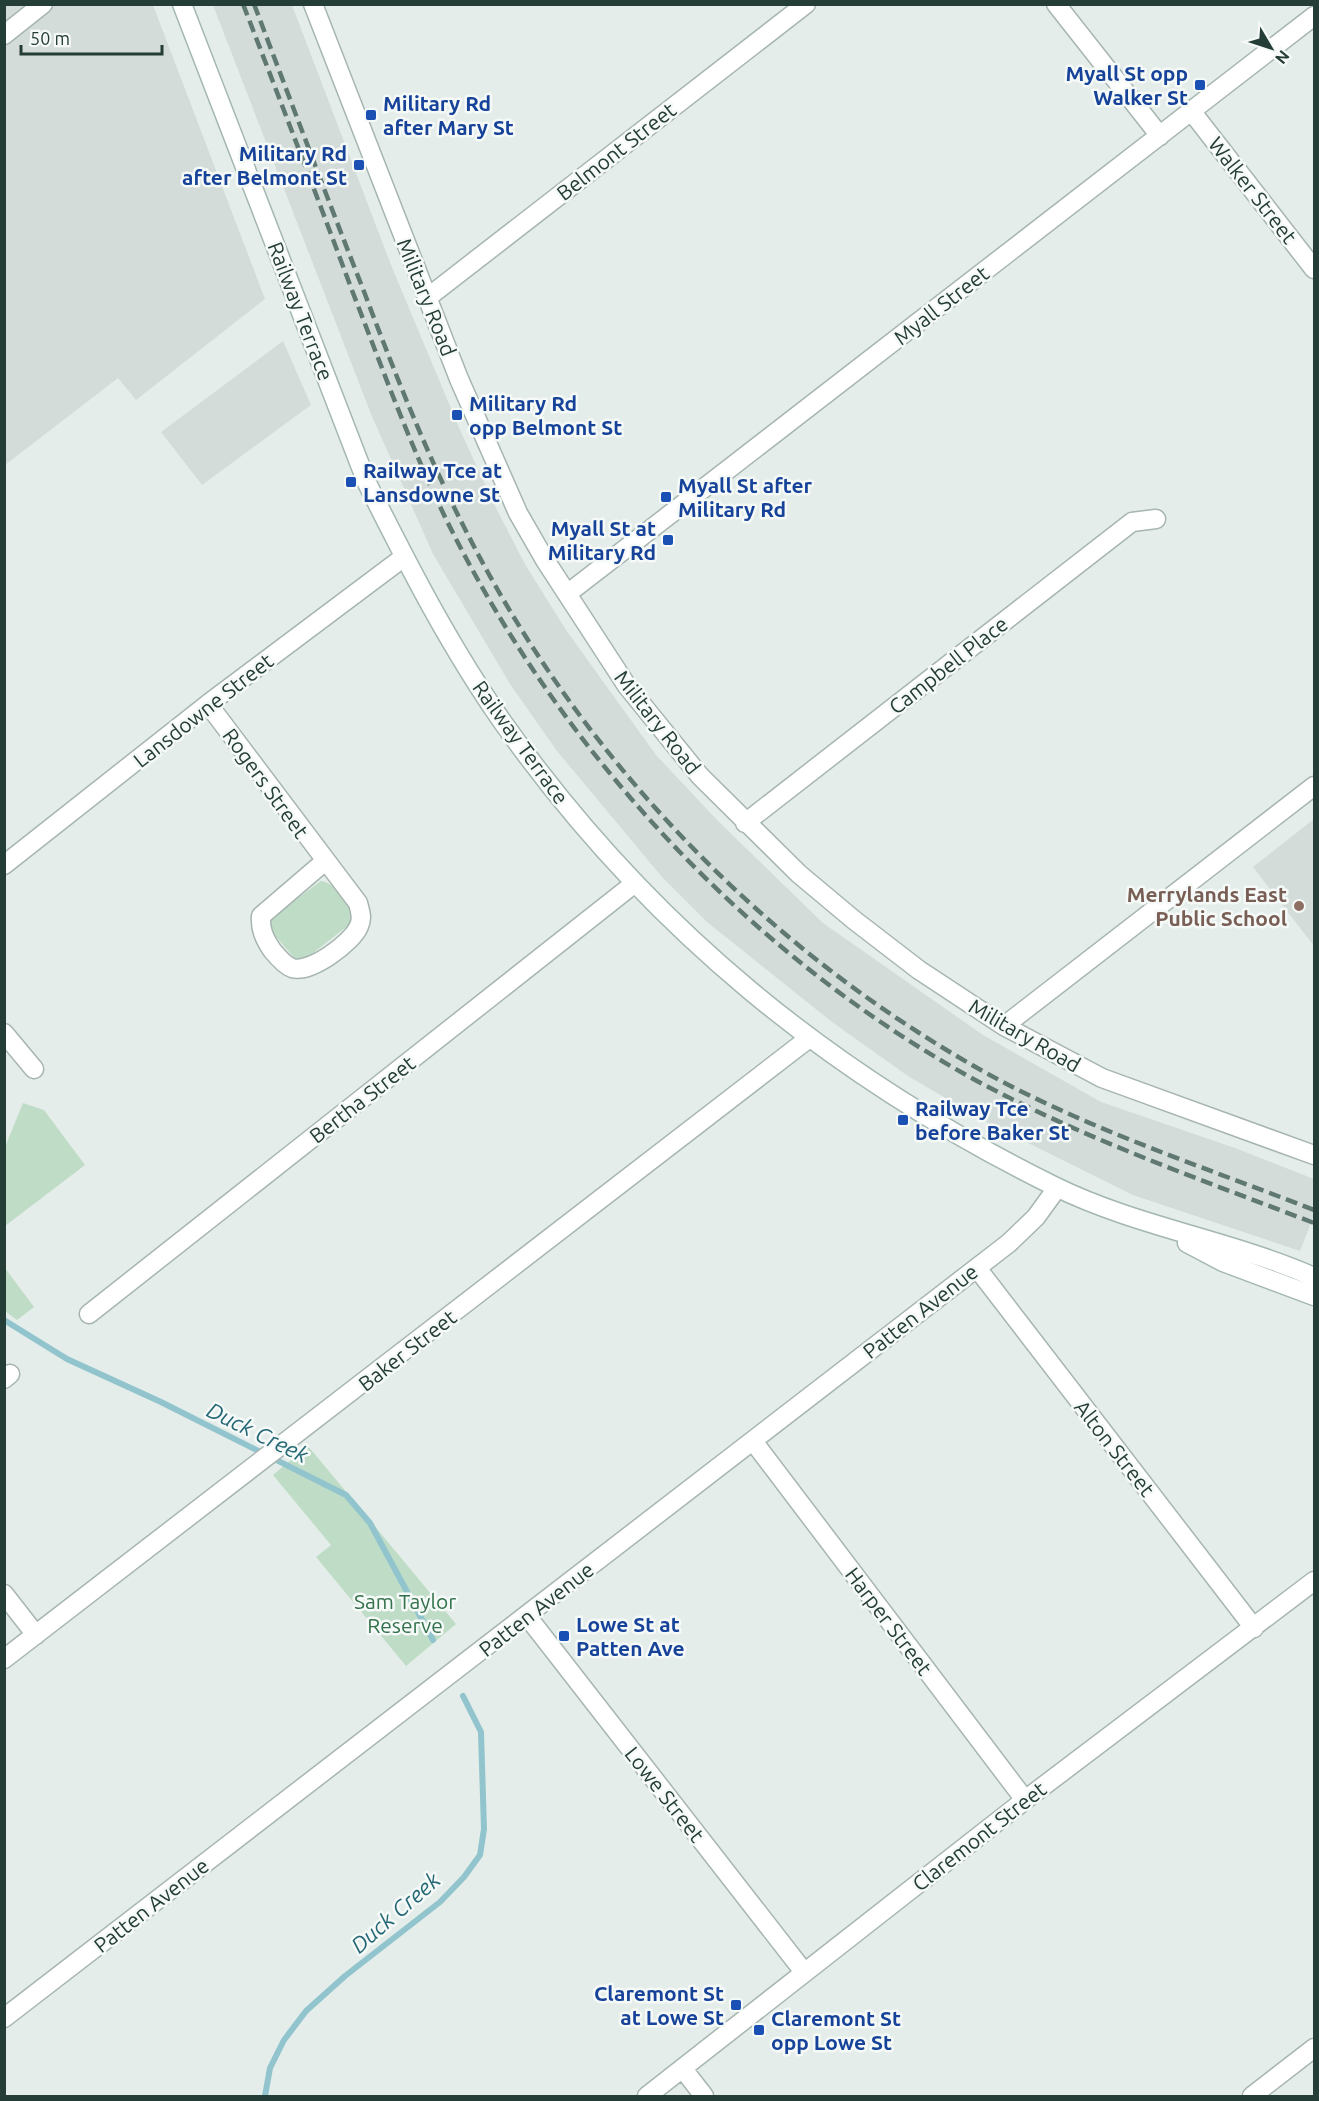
<svg xmlns="http://www.w3.org/2000/svg" width="1319" height="2101" viewBox="0 0 1319 2101" font-family="Ubuntu,sans-serif">
  <rect width="100%" height="100%" fill="#e4ede9"/>
  <path fill="#d3dcd8" d="M5,5h148l112,294 -129,101 -18,-22 -113,87z
    M213,5h79l99,260 69,165 35,76 31,60 40,64 90,125 63,67 104,101 160,112 118,67 134,46 79,31v36l-14,36 -167,-56 -145,-72 -80,-47 -76,-54 -125,-100 -45,-45 -105,-126 -47,-67 -77,-130 -62,-140z
    M283,341l28,64 -109,80 -41,-53z
    M1314,819v127l-61,-79z"/>
  <path fill="#bfdcc7" d="M321,881c16,2 36,28 29,43l-42,33 -12,3 -24,-28 -2,-10 5,-7z
    M23,1103l21,7 41,55 -80,61v-79z
    M5,1268l29,39 -17,13 -12,-9z
    M308,1446l148,178 -50,42 -90,-109 15,-12 -58,-70z"/>
  <g fill="none" stroke-linecap="round" stroke-linejoin="round">
    <path stroke="#91c4cd" stroke-width="6" d="M4,1320l63,39 94,43 185,93 24,28 63,117
      M265,2096l5,-28 14,-28 22,-29 39,-35 95,-74 24,-25 16,-22 4,-26 -3,-97 -18,-36"/>
    <defs>
      <path id="street" d="M313,4l146,375 59,134 27,47 82,126 73,90 99,98 55,46 65,50 85,56 98,52 212,77
        M1056,4l104,132
        M4,35l39,-31
        M1192,112l122,157
        M427,298l379,-294
        M567,594l747,-578
        M208,704l150,199c2,8 5,15 1,23 -6,16 -49,48 -67,42 -8,-3 -15,-12 -20,-18 -8,-12 -12,-21 -11,-34l63,-54
        M745,823l387,-301 24,-3
        M4,865l204,-161 196,-147
        M1004,1026l310,-240
        M4,1033l30,36
        M977,1268l277,360
        M89,1314l546,-431
        M4,1379l6,-5
        M753,1441l272,359
        M4,1594l32,41
        M527,1616l277,356
        M4,1659l804,-620
        M4,2018l1005,-775 27,-26 21,-29
        M683,2069l21,27
        M647,2096l378,-296 289,-219
        M1252,2096l62,-48"/>
      <path id="secondary" d="M182,4l185,479c41,82 84,166 137,241 144,203 327,352 550,462 83,41 176,54 260,91
        M1187,1243l36,19 91,34"/>
    </defs>
    <use href="#street" stroke="#a7b5b0" stroke-width="21"/>
    <use href="#secondary" stroke="#a4b7b1" stroke-width="21"/>
    <use href="#street" stroke="#fff" stroke-width="18"/>
    <use href="#secondary" stroke="#fff" stroke-width="18"/>
    <path stroke="#607872" stroke-width="4.5" stroke-dasharray="12 6" stroke-linecap="butt" d="M243,4c37,96 74,192 110,289 32,82 62,166 102,244 114,223 295,417 513,539 110,61 229,102 346,147
      M254,4c36,95 72,191 109,285 31,82 63,164 103,242 112,222 290,410 506,534 108,62 227,100 342,145"/>
  </g>
  <g fill="#1a4fb4" stroke="#f5f9f7" stroke-width="2">
    <rect x="1194" y="79" width="12" height="12" rx="3"/>
    <rect x="365" y="109" width="12" height="12" rx="3"/>
    <rect x="353" y="159" width="12" height="12" rx="3"/>
    <rect x="451" y="409" width="12" height="12" rx="3"/>
    <rect x="345" y="476" width="12" height="12" rx="3"/>
    <rect x="660" y="491" width="12" height="12" rx="3"/>
    <rect x="662" y="534" width="12" height="12" rx="3"/>
    <rect x="897" y="1114" width="12" height="12" rx="3"/>
    <rect x="558" y="1630" width="12" height="12" rx="3"/>
    <rect x="730" y="1999" width="12" height="12" rx="3"/>
    <rect x="753" y="2024" width="12" height="12" rx="3"/>
  </g>
  <circle fill="#8d6e63" stroke="#f5f9f7" stroke-width="2" cx="1299" cy="906" r="6"/>
  <g text-anchor="middle" dominant-baseline="central" stroke-width="5" stroke-linejoin="round" paint-order="stroke">
    <g font-size="21" font-weight="bold" fill="#164399" stroke="#f5f9f7" text-anchor="start">
      <text x="1188" y="73" text-anchor="end">Myall St opp<tspan x="1188" dy="24">Walker St</tspan></text>
      <text x="383" y="103">Military Rd<tspan x="383" dy="24">after Mary St</tspan></text>
      <text x="347" y="153" text-anchor="end">Military Rd<tspan x="347" dy="24">after Belmont St</tspan></text>
      <text x="469" y="403">Military Rd<tspan x="469" dy="24">opp Belmont St</tspan></text>
      <text x="363" y="470">Railway Tce at<tspan x="363" dy="24">Lansdowne St</tspan></text>
      <text x="678" y="485">Myall St after<tspan x="678" dy="24">Military Rd</tspan></text>
      <text x="656" y="528" text-anchor="end">Myall St at<tspan x="656" dy="24">Military Rd</tspan></text>
      <text x="915" y="1108">Railway Tce<tspan x="915" dy="24">before Baker St</tspan></text>
      <text x="576" y="1624">Lowe St at<tspan x="576" dy="24">Patten Ave</tspan></text>
      <text x="724" y="1993" text-anchor="end">Claremont St<tspan x="724" dy="24">at Lowe St</tspan></text>
      <text x="771" y="2018">Claremont St<tspan x="771" dy="24">opp Lowe St</tspan></text>
    </g>
    <g font-size="21" fill="#253d37" stroke="#f5f9f7">
      <text transform="translate(616 151) rotate(-38)">Belmont Street</text>
      <text transform="translate(1253 190) rotate(52)">Walker Street</text>
      <text transform="translate(427 297) rotate(68)">Military Road</text>
      <text transform="translate(941 305) rotate(-38)">Myall Street</text>
      <text transform="translate(301 311) rotate(69)">Railway Terrace</text>
      <text transform="translate(948 665) rotate(-38)">Campbell Place</text>
      <text transform="translate(203 710) rotate(-38)">Lansdowne Street</text>
      <text transform="translate(658 722) rotate(52)">Military Road</text>
      <text transform="translate(521 742) rotate(54)">Railway Terrace</text>
      <text transform="translate(266 783) rotate(54)">Rogers Street</text>
      <text transform="translate(1025 1035) rotate(30)">Military Road</text>
      <text transform="translate(362 1099) rotate(-38)">Bertha Street</text>
      <text transform="translate(920 1311) rotate(-38)">Patten Avenue</text>
      <text transform="translate(407 1350) rotate(-38)">Baker Street</text>
      <text transform="translate(1115 1448) rotate(52)">Alton Street</text>
      <text transform="translate(536 1609) rotate(-38)">Patten Avenue</text>
      <text transform="translate(889 1621) rotate(53)">Harper Street</text>
      <text transform="translate(665 1794) rotate(52)">Lowe Street</text>
      <text transform="translate(979 1836) rotate(-38)">Claremont Street</text>
      <text transform="translate(151 1905) rotate(-38)">Patten Avenue</text>
    </g>
    <g font-size="21" font-weight="bold" fill="#785e54" stroke="#f5f9f7" text-anchor="end">
      <text x="1287" y="894">Merrylands East<tspan x="1287" dy="24">Public School</tspan></text>
    </g>
    <g font-size="21" fill="#32714b" stroke="#f5f9f7">
      <text x="405" y="1601">Sam Taylor<tspan x="405" dy="24">Reserve</tspan></text>
    </g>
    <g font-size="22" font-style="italic" fill="#236775" stroke="#f5f9f7">
      <text transform="translate(258 1432) rotate(26)">Duck Creek</text>
      <text transform="translate(395 1912) rotate(-41)">Duck Creek</text>
    </g>
  </g>
  <rect width="1319" height="2101" fill="none" stroke="#253d37" stroke-width="12"/>
  <g transform="translate(1271 48) rotate(129)" stroke="#f5f9f7" stroke-width="4.5" paint-order="stroke">
  <path d="M0-4.5L10 22L0 15L-10 22Z" fill="#253d37"/>
  <text y="-9" font-size="16" font-weight="bold" text-anchor="middle" fill="#253d37">N</text>
  </g>
  <path d="M21 45v9h141v-9" fill="none" stroke="#253d37" stroke-width="3"/>
  <text x="30" y="45" font-size="18" fill="#253d37" stroke="#f5f9f7" stroke-width="4.5" paint-order="stroke">50 m</text>
</svg>
